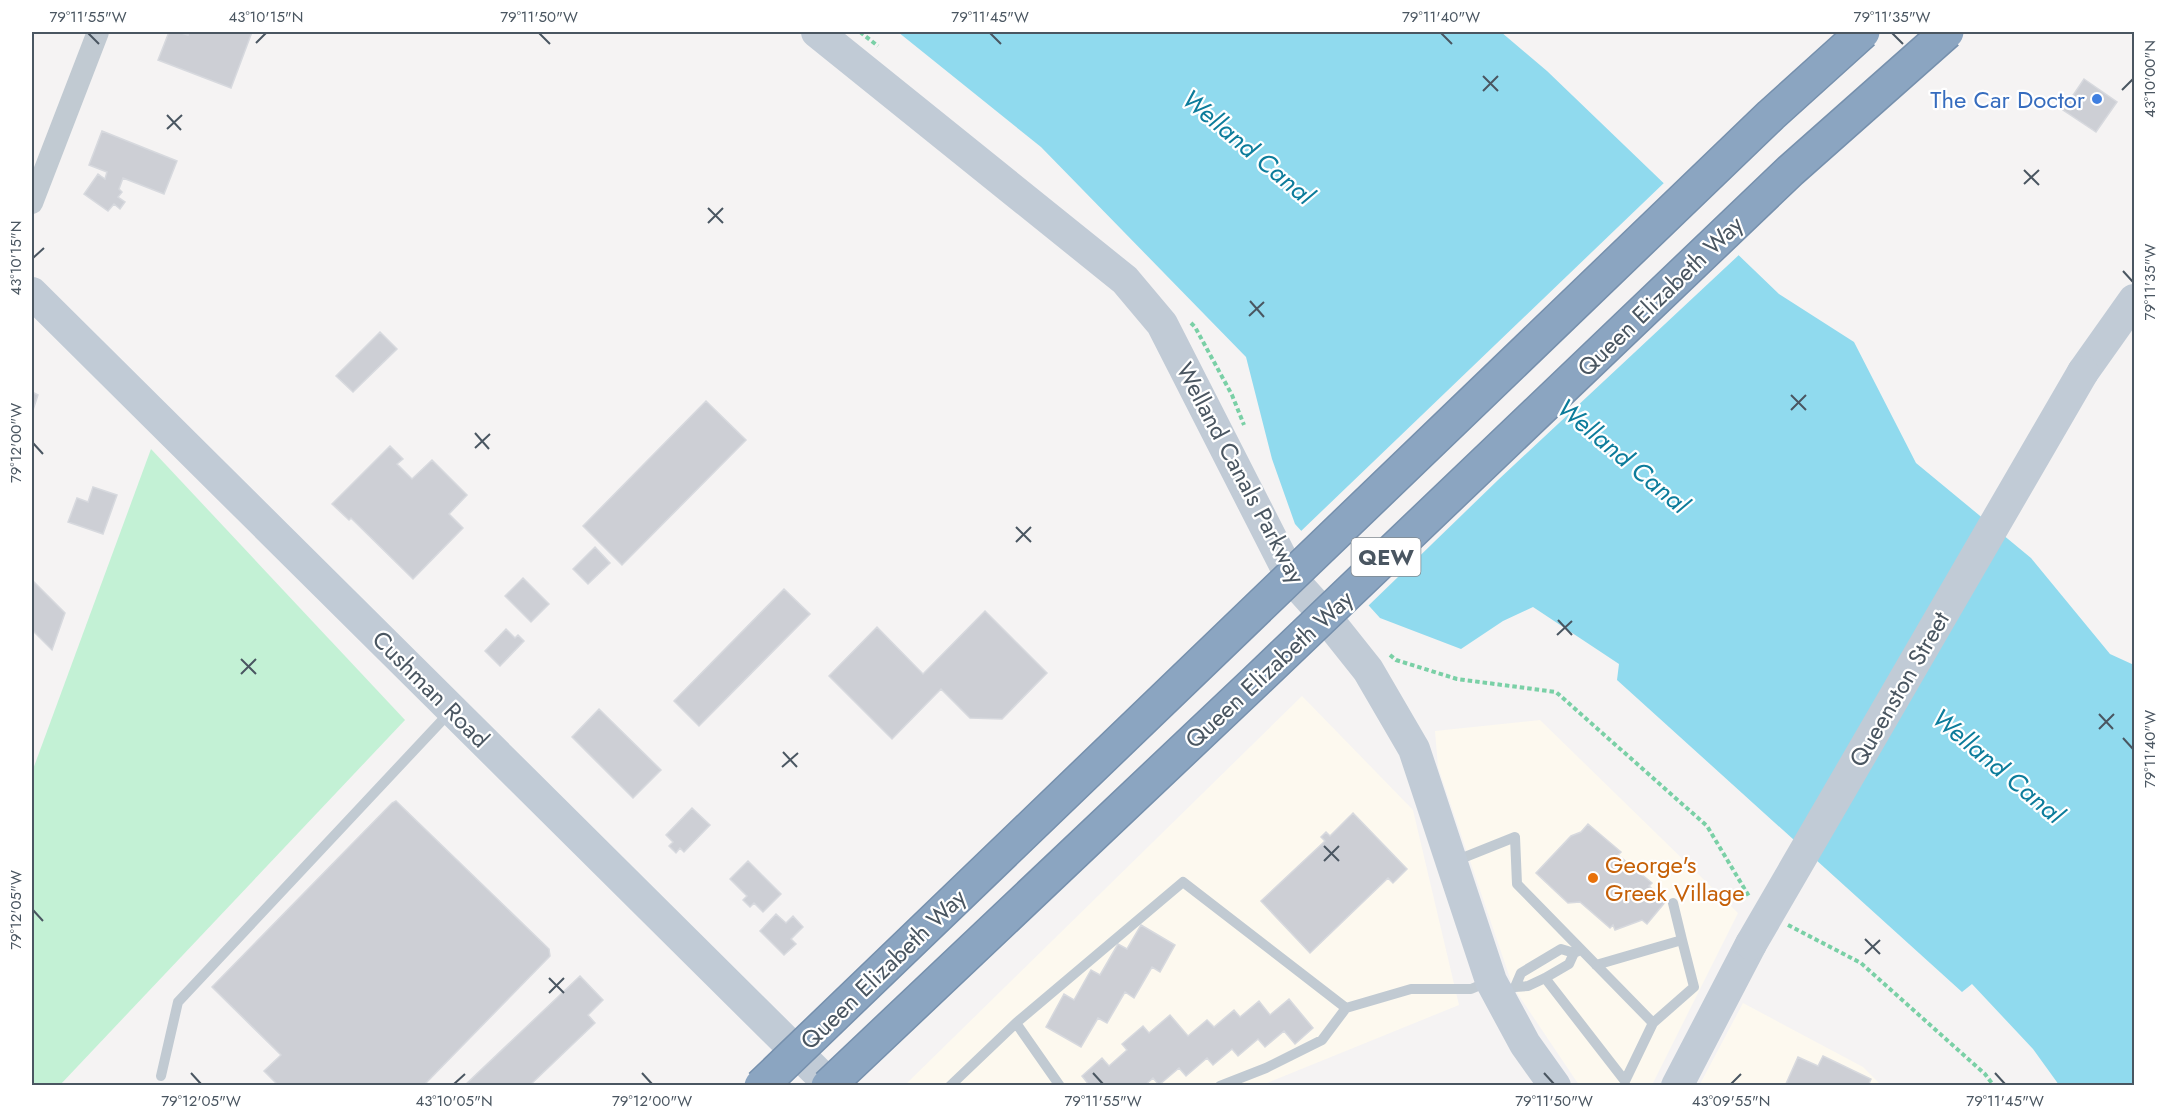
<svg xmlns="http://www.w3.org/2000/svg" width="2166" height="1117" viewBox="0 0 2166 1117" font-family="Jost,sans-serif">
  <rect width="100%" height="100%" fill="#f5f3f3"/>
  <path fill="#fdf9ef" d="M1302,696l111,114 46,195 -197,80 -358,1z
    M1540,720l198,193 -86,172h-73l-66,-98 -75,-220 -3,-36z
    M1743,1003l120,64 18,18 -182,1z"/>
  <path fill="#c3f1d5" d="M151,449l254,271 -345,365h-28v-313z"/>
  <path fill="#90daee" d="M898,32h603l46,39 232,223 75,48 62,121 115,95 79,96 24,11v420h-75l-26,-36 -61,-65 -10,8 -345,-312 2,-16 -86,-57 -30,14 -42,28 -81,-31 -85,-94 -23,-65 -26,-102 -205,-210z"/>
  <path fill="#f5f3f3" d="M1666,181l75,72 -243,227 -132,128 -67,-75z"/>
  <path fill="#cdcfd5" stroke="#d7d9de" stroke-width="1.5" d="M169,32h9l10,3 1,-3h63l-21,56 -73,-28z
    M2084,79l33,23 -21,30 -33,-22z
    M102,131l75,30 -13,33 -41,-16 -4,11 3,3 -4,5 7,5 -5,7 -6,-5 -6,7 -24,-17 14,-20 7,5 2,-7 -18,-7z
    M380,332l17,17 -44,43 -17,-16z
    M32,392l6,3 -6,18z
    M706,401l40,39 -124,125 -39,-39z
    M390,446l13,13 -6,5 15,15 20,-19 35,35 -18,19 14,14 -50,51 -62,-61 -2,2 -17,-16z
    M93,487l24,8 -14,39 -35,-12 9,-24 11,4z
    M595,547l15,16 -22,21 -15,-15z
    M523,578l26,26 -18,18 -26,-26z
    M32,580l33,33 -13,37 -20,-20z
    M784,589l26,25 -111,112 -25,-25z
    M985,611l62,62 -45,46 -32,-1 -29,-29 -49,50 -63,-63 48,-49 46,47z
    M506,629l9,9 3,-3 6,6 -24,25 -15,-15z
    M599,709l62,61 -28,28 -61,-61z
    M396,801l153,148 1,7 -127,130h-144l-15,-15 17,-16 -69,-68 180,-184z
    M692,808l18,17 -26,27 -4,-4 -4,5 -7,-7 4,-4 -7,-7z
    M1353,813l54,56 -14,14 -5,-5 -78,75 -49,-52 64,-60 -4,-4 5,-5 4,4z
    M1588,824l33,28 -3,3 34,28 -3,3 17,15 -19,23 -5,-4 -27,10 -2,-5 -3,3 -30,-26 -12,1 -32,-30 35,-37 10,-4z
    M748,861l33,33 -18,18 -9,-9 -4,4 -7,-7 4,-4 -17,-17z
    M776,914l10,9 7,-7 10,11 -12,12 5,5 -12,11 -24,-24z
    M1141,925l34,20 -15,27 -8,-5 -18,31 -9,-6 -18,31 -9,-5 -17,29 -35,-20 18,-33 10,6 17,-30 9,5 18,-31 9,5z
    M580,976l23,24 -15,15 7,8 -66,63h-65z
    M1289,999l24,29 -18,16 -11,-13 -19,16 -7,-8 -20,17 -6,-7 -19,16 -6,-7 -21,18 -7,-8 -20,17 -6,-7 -9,8h-54l-8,-10 20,-18 7,8 18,-16 -5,-6 21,-18 6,7 21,-18 18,21 19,-16 7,7 20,-17 6,7 19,-16 11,14z
    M1823,1056l48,23 -3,7h-83l13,-29 20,9z"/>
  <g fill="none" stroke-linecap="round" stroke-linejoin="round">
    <path stroke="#7ad0a6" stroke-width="4" stroke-dasharray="4.5 3" stroke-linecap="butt" d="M860,32l18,14
      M1191,323l4,4 37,68 12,30
      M1390,655l6,5 61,19 99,13 151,134 43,72
      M1788,925l73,38 124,111 9,12"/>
    <path stroke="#c1cad2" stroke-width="10" d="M1455,861l60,-24 2,47 136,139 -28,58 -80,-103
      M1596,965l86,-25 -9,-37
      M1515,987l6,-14 40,-24 13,4
      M1502,993l13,-6 13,-1 17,-8 24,-14 5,-11 7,-3
      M1016,1023l44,63
      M1653,1023l41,-36 -12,-47
      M161,1076l17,-74 272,-290
      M950,1086l66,-63 167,-141 163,126
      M1220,1086l46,-18 56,-28 24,-32 65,-19h60l19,-8"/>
    <path stroke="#c1cad2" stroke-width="22" d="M32,203l66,-171"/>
    <path stroke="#c1cbd6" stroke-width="32" d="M817,32l308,248 37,44 130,255 29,32 47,59 46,79 77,232 34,63 30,42
      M32,293l799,793
      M2083,372l51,-72
      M1677,1086l74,-142"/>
    <defs>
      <path id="highway-bridge" d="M761,1086l1010,-971 92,-83
        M828,1086l428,-405 534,-510 157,-139"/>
    </defs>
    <use href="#highway-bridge" stroke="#7690ad" stroke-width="36" stroke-linecap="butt"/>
    <path stroke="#c1cbd6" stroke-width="32" d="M1751,944l332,-572"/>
    <use href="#highway-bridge" stroke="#8ba5c1" stroke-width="33"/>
  </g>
  <path fill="none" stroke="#4a5661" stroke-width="2" d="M88,33l11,11M539,33l11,11M990,33l11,11M1441,33l11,11M1892,33l11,11M256,43l10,-10M1483,76l15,15M2122,90l11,-11M1483,91l15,-15M167,115l14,15M167,129l15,-14M2024,170l15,15M2024,184l15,-14M708,208l15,15M708,223l15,-15M33,258l11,-10M2123,271l10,11M1250,301l14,16M1249,316l15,-14M1791,395l15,15M1791,410l15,-15M475,433l14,16M33,443l10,11M475,448l15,-14M1016,527l15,15M1016,542l15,-15M1558,620l14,15M1557,635l15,-14M241,659l15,15M241,674l15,-15M2099,714l14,15M2099,729l15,-15M2123,738l10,11M783,752l14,15M782,767l16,-14M1324,846l15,15M1324,861l15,-15M33,910l10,11M1865,939l15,15M1865,954l15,-14M549,978l15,15M549,993l15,-15M191,1073l10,11M642,1073l10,11M1093,1073l10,11M1544,1073l10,11M1995,1073l10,11M454,1084l11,-10M1731,1084l10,-10"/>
  <circle fill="#3f7fe0" stroke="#fff" stroke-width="2" cx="2097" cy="99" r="6"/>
  <circle fill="#e8710a" stroke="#fff" stroke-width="2" cx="1593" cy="878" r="6"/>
  <g text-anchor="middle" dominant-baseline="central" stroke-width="4.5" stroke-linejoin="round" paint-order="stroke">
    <rect fill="#fff" stroke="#808990" stroke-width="1.5" x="1351.5" y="538" width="69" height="38" rx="4.5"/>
    <g font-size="22" font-weight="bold" fill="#4a5661">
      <text x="1386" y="557">QEW</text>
    </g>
    <g font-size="24" fill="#366cbe" stroke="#fff" text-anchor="end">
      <text x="2085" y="99">The Car Doctor</text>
    </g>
    <g font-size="24" fill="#4a5661" stroke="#fff">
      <text transform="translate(1660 296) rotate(-44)">Queen Elizabeth Way</text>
      <text transform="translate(1241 473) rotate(62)">Welland Canals Parkway</text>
      <text transform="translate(1269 669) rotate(-43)">Queen Elizabeth Way</text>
      <text transform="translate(431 689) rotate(45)">Cushman Road</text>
      <text transform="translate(1899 689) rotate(-60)">Queenston Street</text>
      <text transform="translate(883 969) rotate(-44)">Queen Elizabeth Way</text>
    </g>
    <g font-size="24" fill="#c56008" stroke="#fff" text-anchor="start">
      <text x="1605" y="864">George's<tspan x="1605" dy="28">Greek Village</tspan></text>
    </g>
    <g font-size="26" font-style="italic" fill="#0c7c9b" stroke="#fff">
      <text transform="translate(1248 147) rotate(40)">Welland Canal</text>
      <text transform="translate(1623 456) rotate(40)">Welland Canal</text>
      <text transform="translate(1998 766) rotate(40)">Welland Canal</text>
    </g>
  </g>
  <rect width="2166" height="1117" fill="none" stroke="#ffffff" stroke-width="66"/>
  <rect x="33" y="33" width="2100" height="1051" fill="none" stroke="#4a5661" stroke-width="2"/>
  <g font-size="15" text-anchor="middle" fill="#4a5661">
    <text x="88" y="22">79°11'55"W</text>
    <text x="266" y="22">43°10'15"N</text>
    <text x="539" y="22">79°11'50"W</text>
    <text x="990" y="22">79°11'45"W</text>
    <text x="1441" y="22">79°11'40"W</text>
    <text x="1892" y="22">79°11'35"W</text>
    <text transform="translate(2150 79) rotate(-90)" y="5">43°10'00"N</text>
    <text transform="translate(16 258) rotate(-90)" y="5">43°10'15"N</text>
    <text transform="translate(2150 282) rotate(-90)" y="5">79°11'35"W</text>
    <text transform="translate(16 443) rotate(-90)" y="5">79°12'00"W</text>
    <text transform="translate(2150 749) rotate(-90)" y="5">79°11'40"W</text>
    <text transform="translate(16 910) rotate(-90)" y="5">79°12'05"W</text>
    <text x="201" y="1106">79°12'05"W</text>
    <text x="454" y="1106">43°10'05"N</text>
    <text x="652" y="1106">79°12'00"W</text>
    <text x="1103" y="1106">79°11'55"W</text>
    <text x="1554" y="1106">79°11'50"W</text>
    <text x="1731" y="1106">43°09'55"N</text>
    <text x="2005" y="1106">79°11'45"W</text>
  </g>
</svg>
